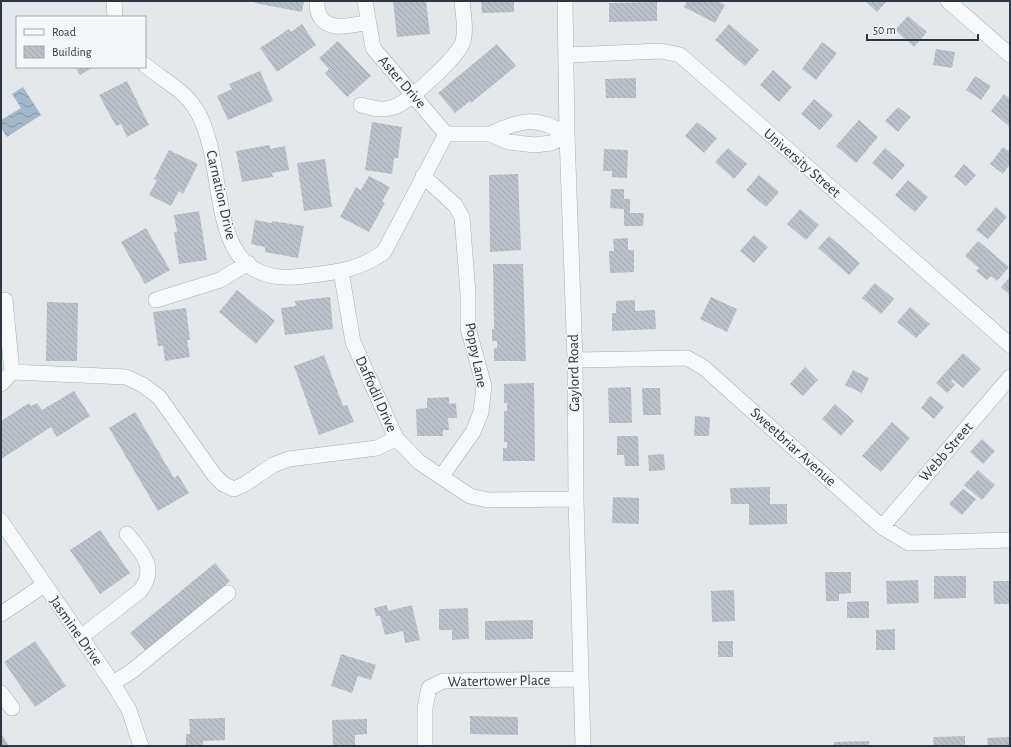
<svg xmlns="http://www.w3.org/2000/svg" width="1011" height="747" viewBox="0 0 1011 747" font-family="'Alegreya Sans',sans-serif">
  <defs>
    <pattern id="water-waves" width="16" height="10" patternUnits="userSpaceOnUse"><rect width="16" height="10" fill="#a1b9c9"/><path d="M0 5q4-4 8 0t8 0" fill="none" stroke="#8397a5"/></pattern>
    <pattern id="building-back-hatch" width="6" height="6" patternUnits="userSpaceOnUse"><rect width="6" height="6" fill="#bbc1c8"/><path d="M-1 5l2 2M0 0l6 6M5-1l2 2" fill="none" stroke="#a1a6ad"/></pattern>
  </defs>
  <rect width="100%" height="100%" fill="#e4e8eb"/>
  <path fill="url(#water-waves)" d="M23,87l18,28 -34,22 -6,-9v-8l20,-12 -9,-14z"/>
  <path fill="url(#building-back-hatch)" d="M255,1h49l-2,11 -47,-9z
    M393,1h33l4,33 -33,3z
    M481,1h33v11l-32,1z
    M687,1h30l8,4 -10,18 -31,-16z
    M865,1h22l-10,11z
    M657,2v19l-48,1v-19z
    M908,16l19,16 -13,15 -19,-17z
    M302,24l14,21 -39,27 -17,-24 29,-19 2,3z
    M729,24l30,26 -14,16 -30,-26z
    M338,41l33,35 -24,21 -22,-24 4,-4 -10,-11z
    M822,42l15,11 -21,27 -14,-11z
    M497,44l19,22 -45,37 -1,-2 -15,12 -17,-20z
    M936,49l19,3 -3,16 -19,-3z
    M75,67h19l-14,8z
    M773,70l19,17 -13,15 -19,-17z
    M260,71l13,30 -45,19 -11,-24 15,-7 -3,-5z
    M975,76l16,10 -10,14 -15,-10z
    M636,78v20h-30l-1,-19z
    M127,81l22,44 -22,12 -6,-13 -5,2 -17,-31z
    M1004,94l6,5 -1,27 -18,-15z
    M814,99l19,16 -13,15 -19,-16z
    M898,107l13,10 -13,15 -13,-11z
    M859,120l19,17 -22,26 -20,-17z
    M372,122l30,5 -4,31h-4l-2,16 -27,-4z
    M697,122l20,16 -13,15 -19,-17z
    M270,145v4l15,-3 4,24 -17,3 1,4 -31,5 -6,-31z
    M1003,147l7,5v12l-7,10 -13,-10z
    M728,148l19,16 -13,15 -19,-17z
    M885,148l20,17 -13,15 -20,-17z
    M604,149l24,1 -1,28 -15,-1v-6h-9z
    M169,150l29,14 -15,30 -4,-3 -8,15 -22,-11 8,-15 -3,-1z
    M325,159l7,48 -28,4 -7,-48z
    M964,164l12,11 -10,11 -12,-10z
    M518,174l3,76 -31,2 -1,-77z
    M759,175l20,17 -13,15 -20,-17z
    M369,176l21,11 -8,15 3,1 -16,29 -29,-15 16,-30 5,3z
    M908,180l20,17 -13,15 -20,-17z
    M611,189h13v10h6v14h14l-1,13h-19v-17l-14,-1z
    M996,207l11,10 -19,22 -12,-9z
    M800,209l19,16 -13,15 -19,-16z
    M199,211l8,49 -28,4 -5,-32h3l-3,-17z
    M255,220l17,3v-2l32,5 -6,32 -33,-6v-5l-14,-3z
    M146,228l24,42 -25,14 -24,-42z
    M754,235l14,12 -14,16 -14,-12z
    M829,236l31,27 -11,12 -31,-27z
    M628,238v12h6v22l-24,1 -1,-22h5l-1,-12z
    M978,241l31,26 -12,14 -6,-5 -4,4 -11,-9 3,-3 -14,-12z
    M493,264h30l3,97h-32v-13h3v-7h-5v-12h2z
    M1010,277v18l-9,-8z
    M875,283l19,16 -13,15 -19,-16z
    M237,290l38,31 -19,23 -37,-32z
    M330,297l3,32 -48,6 -4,-27 15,-2 -1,-5z
    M711,297l26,12 -10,23 -27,-13z
    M635,300v11l20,-1 1,19 -44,2v-18h4v-12z
    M47,302l31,1 -1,58h-31z
    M910,307l20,17 -14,14 -19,-16z
    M186,308l4,32h-3l3,17 -25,4 -2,-15h-5l-5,-34z
    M963,353l18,16 -18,19 -11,-9 -1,2 4,4 -8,8 -11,-10z
    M324,355l19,51 4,-1 7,17 -35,13 -25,-69z
    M805,367l13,13 -15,16 -13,-12z
    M853,370l16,8 -7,15 -17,-8z
    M534,383l1,78h-32v-13h4v-6h-3v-31h3v-8h-3v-19z
    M631,387l1,36h-23l-1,-35z
    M642,388h18l1,27h-18z
    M74,391l16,25 -33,21 -6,-10 -50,32v-38l28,-18 2,3 6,-3 5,7z
    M930,396l14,11 -10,12 -13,-11z
    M449,397v7l7,-1 1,15h-9l1,12h-6v6h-26l-1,-27 11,-1v-10z
    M835,404l19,17 -13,15 -19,-17z
    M135,412l39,66 4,-3 11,18 -31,18 -49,-83z
    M695,416l15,1 -1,19h-15z
    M892,422l18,16 -29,34 -19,-16z
    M617,436h21l1,30h-14l-1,-11h-7z
    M982,439l13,12 -12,13 -13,-12z
    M664,454l1,16 -16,1 -1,-16z
    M978,470l17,15 -13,15 -18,-15z
    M770,487v17h17v20l-38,1v-21h-18l-1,-16z
    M963,489l13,10 -14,16 -13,-11z
    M613,497l26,1v26l-27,-1z
    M100,530l30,43 -30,21 -30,-44z
    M215,563l15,18 -84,70 -16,-18z
    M825,572h26v21l-12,1v7h-13z
    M934,576h32v22l-32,1z
    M918,580l1,23 -32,1 -1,-23z
    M993,581h17v23h-16z
    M734,590l1,31 -23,1 -1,-31z
    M869,601v17h-22v-16z
    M387,605l1,6 24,-6 8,35 -15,3 -2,-12 -18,4 -5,-19h-4l-2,-8z
    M468,608l1,31 -17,1v-10h-13v-21z
    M533,620v19l-48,1v-19z
    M895,629v21h-19v-20z
    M35,641l31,45 -31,21 -31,-45z
    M718,641h15v16h-15z
    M341,654l35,11 -5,15 -13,-4 -6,17 -21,-7z
    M470,716l48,1v18l-48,-1z
    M225,718v22l-22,1v5h-17v-12h4l-1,-15z
    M367,719v15l-12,1v11h-22l-1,-26z
    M1,733l8,13h-8z
    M965,736v10h-31l-1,-9z
    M1010,737v9h-22l-1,-8z
    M869,741v5h-35v-4z"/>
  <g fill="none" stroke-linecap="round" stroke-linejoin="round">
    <defs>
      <path id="minor" d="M114,1l1,16
        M317,1c-1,33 30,26 51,21
        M365,1l8,47 73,86
        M565,1l2,134 8,225 1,139 7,247
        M948,1l62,54
        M567,55l94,-4 19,4 330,290
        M145,65c16,14 38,24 50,43 38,57 2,183 109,168 32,-4 53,-5 80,-24l62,-118h44l19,8 26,3 16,-2 16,-8c-29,-20 -47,-15 -77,-1
        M361,105c11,3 21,6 33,2 15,-5 61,-48 68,-63 5,-11 1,-31 0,-43
        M423,176l32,29 7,12 6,76v35l16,58 -3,26 -8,20 -32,45
        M341,271l12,71 43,96 23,24 51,34 18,4 88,-1
        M5,300l7,72
        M156,300l64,-20 28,-17
        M575,360l112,-2 16,9 179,160 27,16 101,-3
        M1,384l11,-12 114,5 17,8 16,12 56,79 8,8 11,5 11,-5 28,-19 16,-6 88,-11 19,-10
        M1,521l113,164 15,25 12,36
        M882,527l128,-150
        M1,614l43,-29
        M81,637l59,-46c18,-23 2,-38 -13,-57
        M113,683l19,-12 96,-78
        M1,693l11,15
        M425,746v-38l4,-20 14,-7 138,-2"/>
    </defs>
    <use href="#minor" stroke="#a9afb5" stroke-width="16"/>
    <use href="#minor" stroke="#f7f8f9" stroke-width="15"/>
  </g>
  <g text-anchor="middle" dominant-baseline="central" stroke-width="3" stroke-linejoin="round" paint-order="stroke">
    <g font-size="15" fill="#2c3743" stroke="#f4f6f8">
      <text transform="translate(402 82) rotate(49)">Aster Drive</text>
      <text transform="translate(802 163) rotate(41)">University Street</text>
      <text transform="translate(221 195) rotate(77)">Carnation Drive</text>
      <text transform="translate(476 355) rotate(79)">Poppy Lane</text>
      <text transform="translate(574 373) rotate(-91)">Gaylord Road</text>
      <text transform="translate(376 394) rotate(66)">Daffodil Drive</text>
      <text transform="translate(793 447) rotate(42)">Sweetbriar Avenue</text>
      <text transform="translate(946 452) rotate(-49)">Webb Street</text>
      <text transform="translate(76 631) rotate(55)">Jasmine Drive</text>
      <text transform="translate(499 681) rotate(-1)">Watertower Place</text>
    </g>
  </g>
  <rect width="1011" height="747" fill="none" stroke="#2c3743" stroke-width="4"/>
  <rect x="16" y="16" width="130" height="52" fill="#f4f6f8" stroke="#a4aab0"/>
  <rect x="24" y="29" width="20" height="6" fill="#f7f8f9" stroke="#a4aab0"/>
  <text x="52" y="36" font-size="12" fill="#2c3743">Road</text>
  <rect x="24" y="46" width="20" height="12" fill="url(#building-back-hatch)" stroke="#a4aab0"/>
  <text x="52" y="56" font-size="12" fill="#2c3743">Building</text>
  <path d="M867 34v6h111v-6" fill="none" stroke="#2c3743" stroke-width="2"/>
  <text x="873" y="34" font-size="12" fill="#2c3743" stroke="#f4f6f8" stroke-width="3" paint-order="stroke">50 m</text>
</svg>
